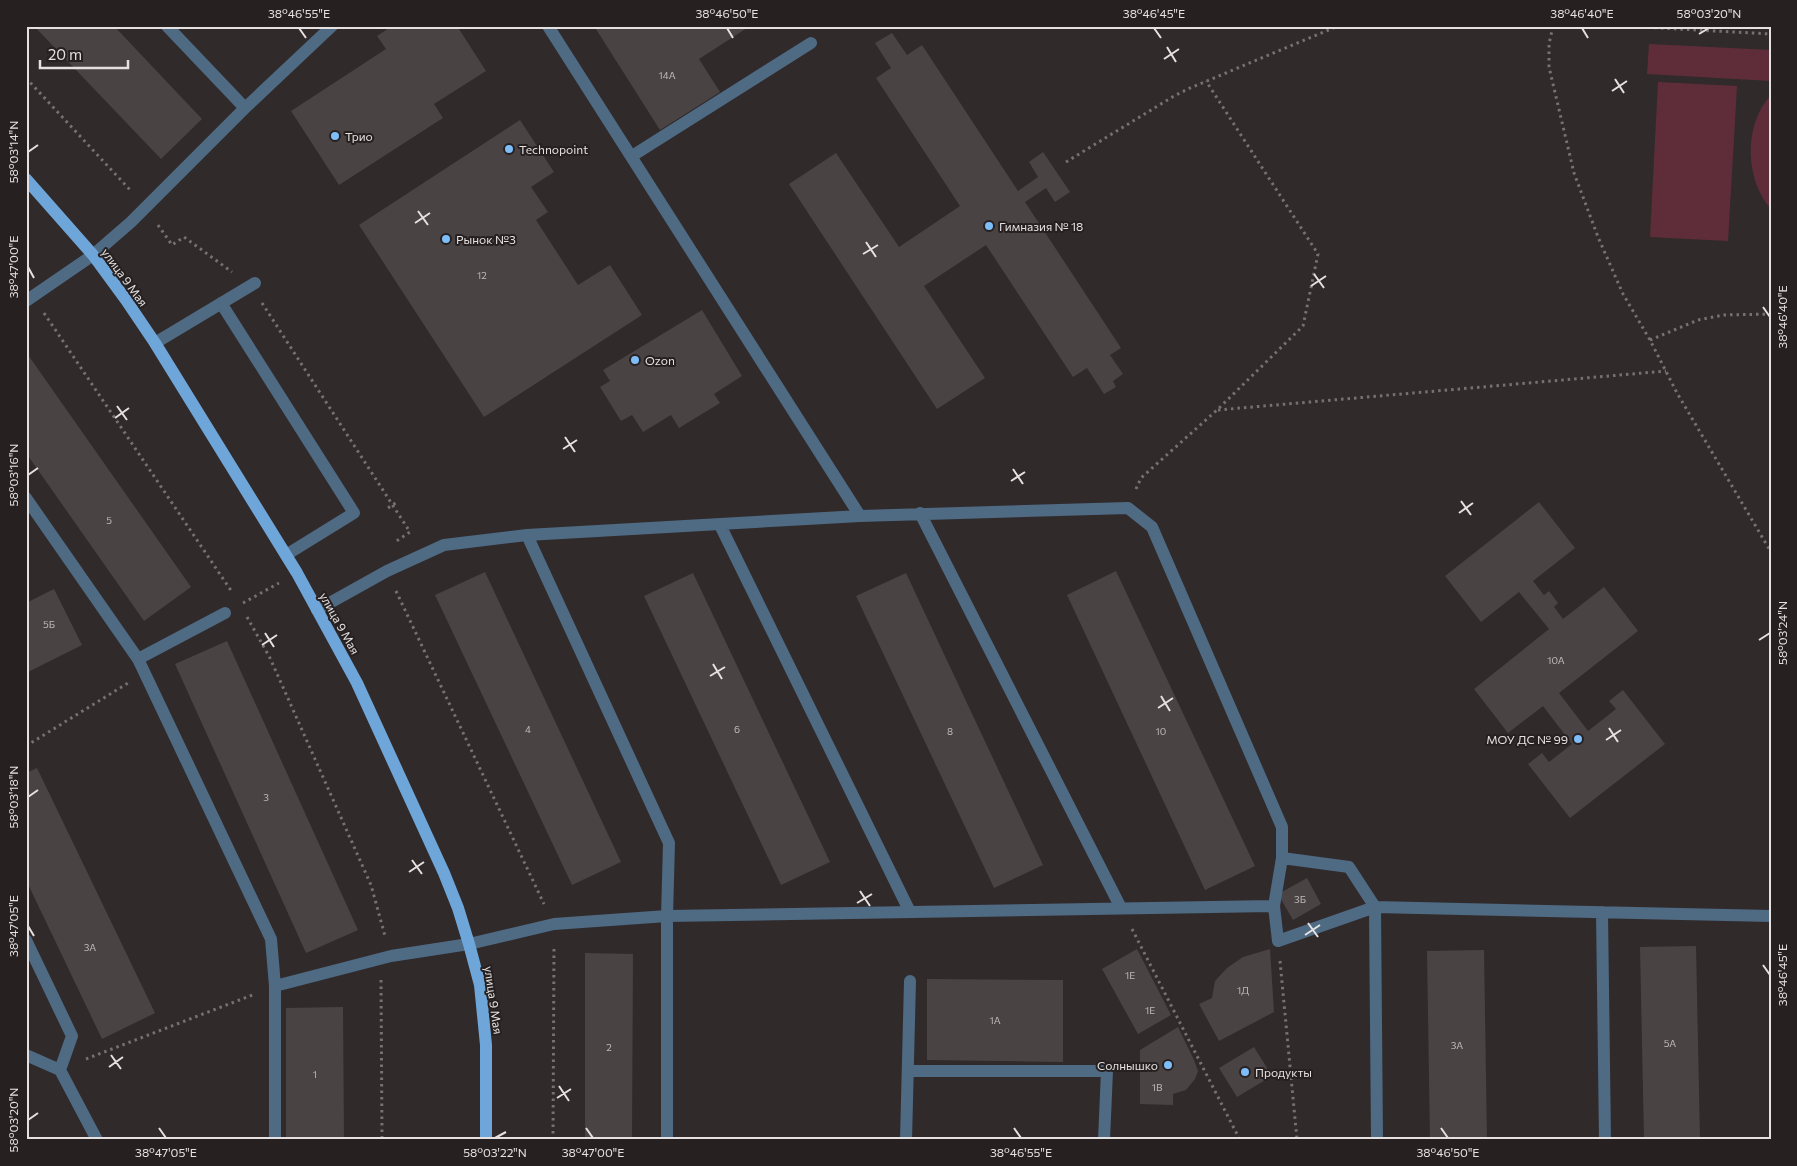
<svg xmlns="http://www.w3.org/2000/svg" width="1797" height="1166" viewBox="0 0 1797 1166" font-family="Commissioner,sans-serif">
  <rect width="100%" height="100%" fill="#302a2b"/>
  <path fill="#5f2d39" d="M1649,44l122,6v31l-124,-7z
    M1658,82l79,4 -9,155 -78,-4z
    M1771,95v114c-26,-29 -28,-84 0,-114z"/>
  <path fill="#4a4344" d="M34,26h80l88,93 -41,40z
    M392,26h65l29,45 -52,33 9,14 -104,67 -48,-74 95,-62 -9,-13z
    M594,26h156l-51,33 21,33 -60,38z
    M892,33l15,22 15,-10 96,146 20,-14 -9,-15 14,-10 27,40 -15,10 -9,-14 -21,14 96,146 -11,7 13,19 -10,7 3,6 -12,7 -17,-26 -14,9 -87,-132 -62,41 61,92 -48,31 -148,-225 47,-31 63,94 61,-41 -84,-128 15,-10 -16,-25z
    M520,120l34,52 -23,15 17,25 -12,8 42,65 32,-20 32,50 -158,102 -125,-192z
    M702,310l40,66 -28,18 6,9 -41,25 -8,-13 -28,17 -11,-17 -11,6 -21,-34 10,-6 -7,-11z
    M26,352l165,235 -47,34 -118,-168z
    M1539,502l36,46 -42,33 11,14 5,-4 9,12 -4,4 9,12 41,-32 34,44 -79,62 29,38 28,-22 -7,-8 14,-11 42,54 -95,74 -42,-54 14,-11 7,9 23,-18 -29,-38 -35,27 -34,-44 75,-60 -30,-37 -38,30 -36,-46z
    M1116,571l139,295 -50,24 -138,-295z
    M485,572l136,290 -49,23 -137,-290z
    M693,573l137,289 -49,23 -137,-289z
    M906,573l137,292 -49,23 -138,-292z
    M54,589l28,56 -56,28v-70z
    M227,641l131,289 -52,23 -131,-289z
    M37,768l118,245 -53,26 -76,-159v-107z
    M1307,878l14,26 -28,16 -15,-26z
    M1696,946l4,194h-56l-4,-193z
    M1137,949l34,66 -33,19 -36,-65z
    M1270,949l4,63 -55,29 -20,-37 13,-6 3,-17 12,-13 16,-11z
    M1484,950l3,190h-57l-3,-189z
    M585,953l48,1 -1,186h-47z
    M927,979l136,1v82l-136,-2z
    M343,1007l1,133h-58v-132z
    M1178,1027l16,33 4,11 -3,8 -9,11 -13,4v11l-33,-1v-54z
    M1254,1047l18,29 -35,21 -18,-29z"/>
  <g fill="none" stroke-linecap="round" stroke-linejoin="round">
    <path stroke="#767172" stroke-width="3" stroke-dasharray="2.5 4" stroke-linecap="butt" d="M1553,26l-4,18v23l25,106 24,64 25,57 27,46 27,53 94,159
      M1622,26l149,8
      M26,78l105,113
      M1066,162l108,-66 16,-8 148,-62
      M158,225l14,20 12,-8 48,35
      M262,303l148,229 -15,10
      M44,313l188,279
      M1650,340l48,-20 26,-5 47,-1
      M1218,410l448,-39
      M1136,489l5,-11 76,-68 86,-84 15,-72 -112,-173
      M388,508l9,-6
      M396,591l148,313
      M243,603l36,-20
      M247,617l23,41 101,227 14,51
      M26,746l102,-63
      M1132,929l108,211
      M1280,961l17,179
      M381,980l1,160
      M86,1059l169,-65
      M553,1140l1,-195"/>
    <path stroke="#4f6a83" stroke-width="12" d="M167,26l78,82
      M548,26l312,490
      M632,156l179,-113
      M26,301l67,-46 38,-33 114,-114 87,-82
      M221,303l133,210 -68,42
      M155,343l100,-60
      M26,498l112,161 133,280 4,47v154
      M920,513l201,395
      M720,525l190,387
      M527,535l142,308 -2,73v224
      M317,610l70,-39 57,-26 83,-10 333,-19 268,-8 24,19 130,300v31l-8,48 4,35 97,-34 396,9
      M138,659l87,-46
      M1282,858l67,9 26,40 2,233
      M1602,912l3,228
      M26,940l46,96 -12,34
      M275,986l116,-30 78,-12 85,-20 113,-8 607,-10
      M26,1055l34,15 37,70
      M908,1071h199l-3,69
      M906,1140l4,-159"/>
    <path stroke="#6fa6d9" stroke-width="12" d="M26,179l67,76 33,45 29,43 142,230 60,110 87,190 14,35 11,36 11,41 6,60v95"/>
  </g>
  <path fill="none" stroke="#e5e1e1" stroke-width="2" d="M299,28l7,10M727,28l6,10M1154,28l7,10M1582,28l6,10M1699,34l10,-6M1167,47l9,15M1164,59l15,-10M1615,79l9,14M1612,91l15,-10M28,152l10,-7M418,211l10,14M415,223l15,-10M866,242l10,15M863,254l15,-9M28,267l6,11M1314,274l10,14M1311,286l15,-10M1763,307l7,10M117,406l10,14M115,418l14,-10M565,437l10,15M563,449l14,-9M1013,469l10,15M28,475l10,-7M1011,481l14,-9M1461,501l10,14M1459,513l14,-10M265,633l9,14M1759,640l11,-7M262,645l15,-10M713,664l9,15M710,676l15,-9M1161,696l9,15M1158,708l15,-10M1609,728l9,14M1606,740l15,-10M28,797l10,-7M412,860l10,14M409,872l15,-10M860,891l10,15M857,903l15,-9M1308,923l10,14M28,926l6,10M1305,935l15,-10M1763,965l7,10M111,1055l10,14M109,1067l14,-10M559,1086l10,15M557,1098l14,-9M28,1120l10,-7M159,1128l7,10M586,1128l7,10M1014,1128l7,10M1441,1128l7,10M495,1138l11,-6"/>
  <g fill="#7dbef9" stroke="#262021" stroke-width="2">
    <circle cx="335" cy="136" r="5"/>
    <circle cx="509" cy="149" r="5"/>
    <circle cx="989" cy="226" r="5"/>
    <circle cx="446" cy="239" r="5"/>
    <circle cx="635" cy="360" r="5"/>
    <circle cx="1578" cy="739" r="5"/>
    <circle cx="1168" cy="1065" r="5"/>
    <circle cx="1245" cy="1072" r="5"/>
  </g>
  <g text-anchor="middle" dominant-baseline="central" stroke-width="4" stroke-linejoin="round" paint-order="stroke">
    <g font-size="10" fill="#bebaba">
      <text x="667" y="75">14А</text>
      <text x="482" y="275">12</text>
      <text x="109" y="520">5</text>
      <text x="49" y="624">5Б</text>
      <text x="1556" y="660">10А</text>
      <text x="528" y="729">4</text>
      <text x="737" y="729">6</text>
      <text x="950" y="731">8</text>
      <text x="1161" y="731">10</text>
      <text x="266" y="797">3</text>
      <text x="1300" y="899">3Б</text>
      <text x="90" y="947">3А</text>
      <text x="1130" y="975">1Е</text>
      <text x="1243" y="990">1Д</text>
      <text x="1150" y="1010">1Е</text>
      <text x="995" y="1020">1А</text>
      <text x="1670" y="1043">5А</text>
      <text x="1457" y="1045">3А</text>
      <text x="609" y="1047">2</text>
      <text x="315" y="1074">1</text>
      <text x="1157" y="1087">1В</text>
    </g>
    <g font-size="12" fill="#e5e1e1" stroke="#262021" text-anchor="start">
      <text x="345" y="136">Трио</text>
      <text x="519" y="149">Technopoint</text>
      <text x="999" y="226">Гимназия № 18</text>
      <text x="456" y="239">Рынок №3</text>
      <text x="645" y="360">Ozon</text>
      <text x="1568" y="739" text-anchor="end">МОУ ДС № 99</text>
      <text x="1158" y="1065" text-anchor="end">Солнышко</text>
      <text x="1255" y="1072">Продукты</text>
    </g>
    <g font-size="12" fill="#e5e1e1" stroke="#262021">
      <text transform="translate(125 277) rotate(54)">улица 9 Мая</text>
      <text transform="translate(340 623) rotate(61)">улица 9 Мая</text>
      <text transform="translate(494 1000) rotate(82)">улица 9 Мая</text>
    </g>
  </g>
  <rect width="1797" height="1166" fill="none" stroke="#262021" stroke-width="55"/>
  <path d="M40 60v8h88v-8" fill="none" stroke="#e5e1e1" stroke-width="2.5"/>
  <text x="48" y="60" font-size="15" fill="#e5e1e1" stroke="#262021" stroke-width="4" paint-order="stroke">20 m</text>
  <rect x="28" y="28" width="1742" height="1110" fill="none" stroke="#e5e1e1" stroke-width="2"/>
  <g font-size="12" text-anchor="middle" fill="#e5e1e1">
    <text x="299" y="18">38°46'55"E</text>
    <text x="727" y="18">38°46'50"E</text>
    <text x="1154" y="18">38°46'45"E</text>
    <text x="1582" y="18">38°46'40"E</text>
    <text x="1709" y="18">58°03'20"N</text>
    <text transform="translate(14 152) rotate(-90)" y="4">58°03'14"N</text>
    <text transform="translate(14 267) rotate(-90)" y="4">38°47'00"E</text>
    <text transform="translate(1783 317) rotate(-90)" y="4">38°46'40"E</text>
    <text transform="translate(14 475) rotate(-90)" y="4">58°03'16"N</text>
    <text transform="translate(1783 633) rotate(-90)" y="4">58°03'24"N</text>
    <text transform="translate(14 797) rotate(-90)" y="4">58°03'18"N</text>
    <text transform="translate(14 926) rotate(-90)" y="4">38°47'05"E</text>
    <text transform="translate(1783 975) rotate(-90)" y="4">38°46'45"E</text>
    <text transform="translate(14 1120) rotate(-90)" y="4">58°03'20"N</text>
    <text x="166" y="1157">38°47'05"E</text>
    <text x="495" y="1157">58°03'22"N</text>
    <text x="593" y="1157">38°47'00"E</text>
    <text x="1021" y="1157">38°46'55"E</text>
    <text x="1448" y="1157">38°46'50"E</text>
  </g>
</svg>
